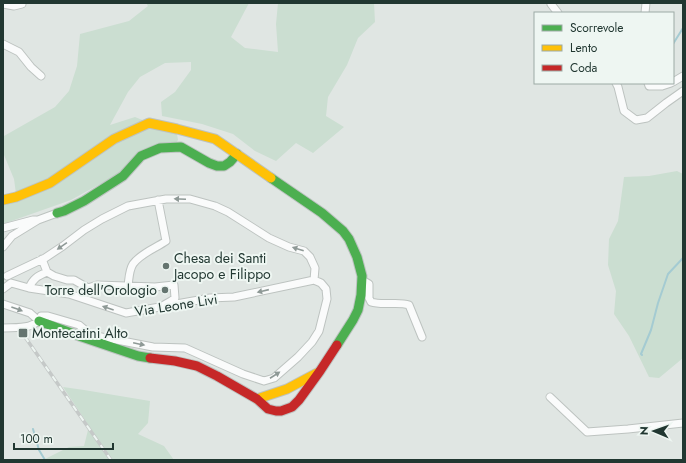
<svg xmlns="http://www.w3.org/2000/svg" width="686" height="463" viewBox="0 0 686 463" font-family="Jost,sans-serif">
  <rect width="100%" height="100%" fill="#e0e6e3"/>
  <path fill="#cbded1" d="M146,3h103l-18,34 14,11 33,4 -2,-28 2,-21h96l1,19 -17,16 -11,27 -19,32 -2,19 18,11 -31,26 -17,-10 -20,18 -21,-10 -22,-17 -31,-10 -40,-8 -1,-14 14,-10 16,-22v-8l-26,1 -25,14 -12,15 -18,33 25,-8 42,17 1,6 -3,4 -36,9 -19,20 -49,27 -68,24v-20l14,-3 -3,-22 -10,-24v-19l51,-29 14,-16 8,-25 3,-32 49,-13 19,-15z
    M677,171l6,3v184l-24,20 -10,-1 -20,-41 -15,-22 2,-23 -8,-26 1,-26 9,-18 6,-44 25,-1z
    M63,387l21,3 66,11 -2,22 -10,11 26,12 10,14h-131l26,-13 15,-1 5,-20z"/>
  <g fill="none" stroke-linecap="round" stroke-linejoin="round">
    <path stroke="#a4cbd2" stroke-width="2" d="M673,44l10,-16
      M642,355l-1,-1 10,-24 7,-27 10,-29 15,-16
      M33,429l6,21 6,10"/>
    <defs>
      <path id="street" d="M552,3l-1,1 7,9
        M3,4l11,2 8,-2
        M645,13l1,-10
        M3,44l16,8 12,15 10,9
        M673,82l10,-6
        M616,83l2,4 6,24 12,9 11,-2 19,-15 17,-12
        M648,83l1,3h13l9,-3
        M3,228l30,-8h3
        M3,247l9,-11 26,-16 19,-7
        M42,259l5,13 7,4 13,4h7l14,8 9,-3 58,2 19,-2 1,13 -4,3 -7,4
        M7,276l38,-18 18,-12 21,-16 18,-11 26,-13 38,-7h24l25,7 13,6 41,26 20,9 15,4 6,6 5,11 -1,12
        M362,280l7,4v14l2,4c12,4 27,-1 38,3l13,32
        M128,286c1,-7 1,-16 5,-22 8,-11 23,-16 33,-23l-8,-41
        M29,288c4,-10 9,-12 18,-16
        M3,289l8,-6 18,5 40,6 57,19 84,-15 24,-1 80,-17
        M3,304l27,9 9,8
        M3,328c12,-1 33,2 38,-12h7l31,9 12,10 62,12 32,1 58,26 21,7 10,-3 24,-21 14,-15 7,-11 8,-32 -1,-10 -5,-6 -7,-3
        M550,397l37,35 41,-3 55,-6"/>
      <path id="fast" d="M271,178l51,35 21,18 6,8 8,18 5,19 -1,19 -3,15 -5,10 -16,25
        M57,213l7,-2 20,-10 39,-25 18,-20 19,-8 21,-1 28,16 8,3h7l6,-4 7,-8
        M39,321l43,16 56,19 12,2"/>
      <path id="slow" d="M3,200l13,-3 34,-14 64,-44 35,-16 28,6 38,10 56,39
        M257,399l30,-10 30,-16"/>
      <path id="jam" d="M150,358l25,3 22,5 20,10 40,23 11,10 8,2h5l11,-4 7,-7 21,-29 17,-26"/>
    </defs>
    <use href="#street" stroke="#bdc3c0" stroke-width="9"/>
    <use href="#fast" stroke="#bdc3c1" stroke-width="11"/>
    <use href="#slow" stroke="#bdc3c1" stroke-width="11"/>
    <use href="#jam" stroke="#bdc3c1" stroke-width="11"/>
    <use href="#street" stroke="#fafbfb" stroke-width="7"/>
    <use href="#fast" stroke="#4caf50" stroke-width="9"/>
    <use href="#slow" stroke="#ffc107" stroke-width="9"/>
    <use href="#jam" stroke="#c62828" stroke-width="9"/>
    <defs>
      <path id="rail" d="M25,337l86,123"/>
    </defs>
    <use href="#rail" stroke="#c5c9c8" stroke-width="3.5"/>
    <use href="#rail" stroke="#eef6f2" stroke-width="2" stroke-dasharray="6" stroke-linecap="butt"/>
  </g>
  <defs><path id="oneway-solid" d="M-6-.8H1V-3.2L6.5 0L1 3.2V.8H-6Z"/></defs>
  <g fill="#8e9996">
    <use href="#oneway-solid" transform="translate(180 199) rotate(-178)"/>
    <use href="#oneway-solid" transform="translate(62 246) rotate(145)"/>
    <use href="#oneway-solid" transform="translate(298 249) rotate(-162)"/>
    <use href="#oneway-solid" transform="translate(263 291) rotate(167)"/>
    <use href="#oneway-solid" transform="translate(108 308) rotate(-161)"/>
    <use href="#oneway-solid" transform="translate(17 309) rotate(20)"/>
    <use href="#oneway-solid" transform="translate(139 344) rotate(12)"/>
    <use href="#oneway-solid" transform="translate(275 375) rotate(-33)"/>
  </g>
  <g fill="#64746f" stroke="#eef6f2" stroke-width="1.5">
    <circle cx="166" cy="266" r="4"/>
    <circle cx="165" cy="290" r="4"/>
    <rect x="18" y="328" width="10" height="10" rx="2"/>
  </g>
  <g text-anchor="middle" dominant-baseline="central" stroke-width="4" stroke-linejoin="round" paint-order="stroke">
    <g font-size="14" fill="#213731" stroke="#eef6f2" text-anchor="start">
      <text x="174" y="258">Chesa dei Santi<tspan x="174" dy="16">Jacopo e Filippo</tspan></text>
      <text x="157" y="290" text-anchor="end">Torre dell'Orologio</text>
      <text x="32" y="333">Montecatini Alto</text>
    </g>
    <g font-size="14" fill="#213731" stroke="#eef6f2">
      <text transform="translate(176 305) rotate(-9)">Via Leone Livi</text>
    </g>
  </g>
  <rect width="686" height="463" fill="none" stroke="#213731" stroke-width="8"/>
  <rect x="534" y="12" width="140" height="72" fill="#eef6f2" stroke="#9caaa5"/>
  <rect x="542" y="25" width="20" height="6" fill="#4caf50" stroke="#9caaa5"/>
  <text x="570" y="32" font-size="12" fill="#213731">Scorrevole</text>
  <rect x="542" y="45" width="20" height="6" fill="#ffc107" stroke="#9caaa5"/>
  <text x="570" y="52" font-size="12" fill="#213731">Lento</text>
  <rect x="542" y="65" width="20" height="6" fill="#c62828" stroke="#9caaa5"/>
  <text x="570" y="72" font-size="12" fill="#213731">Coda</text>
  <g transform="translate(654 431) rotate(272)" stroke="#eef6f2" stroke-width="3" paint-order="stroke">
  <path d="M0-3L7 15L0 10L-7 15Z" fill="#213731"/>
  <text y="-6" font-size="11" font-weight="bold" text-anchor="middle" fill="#213731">N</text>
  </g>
  <path d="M14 443v6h99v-6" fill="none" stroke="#213731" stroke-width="2"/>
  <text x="20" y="443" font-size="12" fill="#213731" stroke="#eef6f2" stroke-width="3" paint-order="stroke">100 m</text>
</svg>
